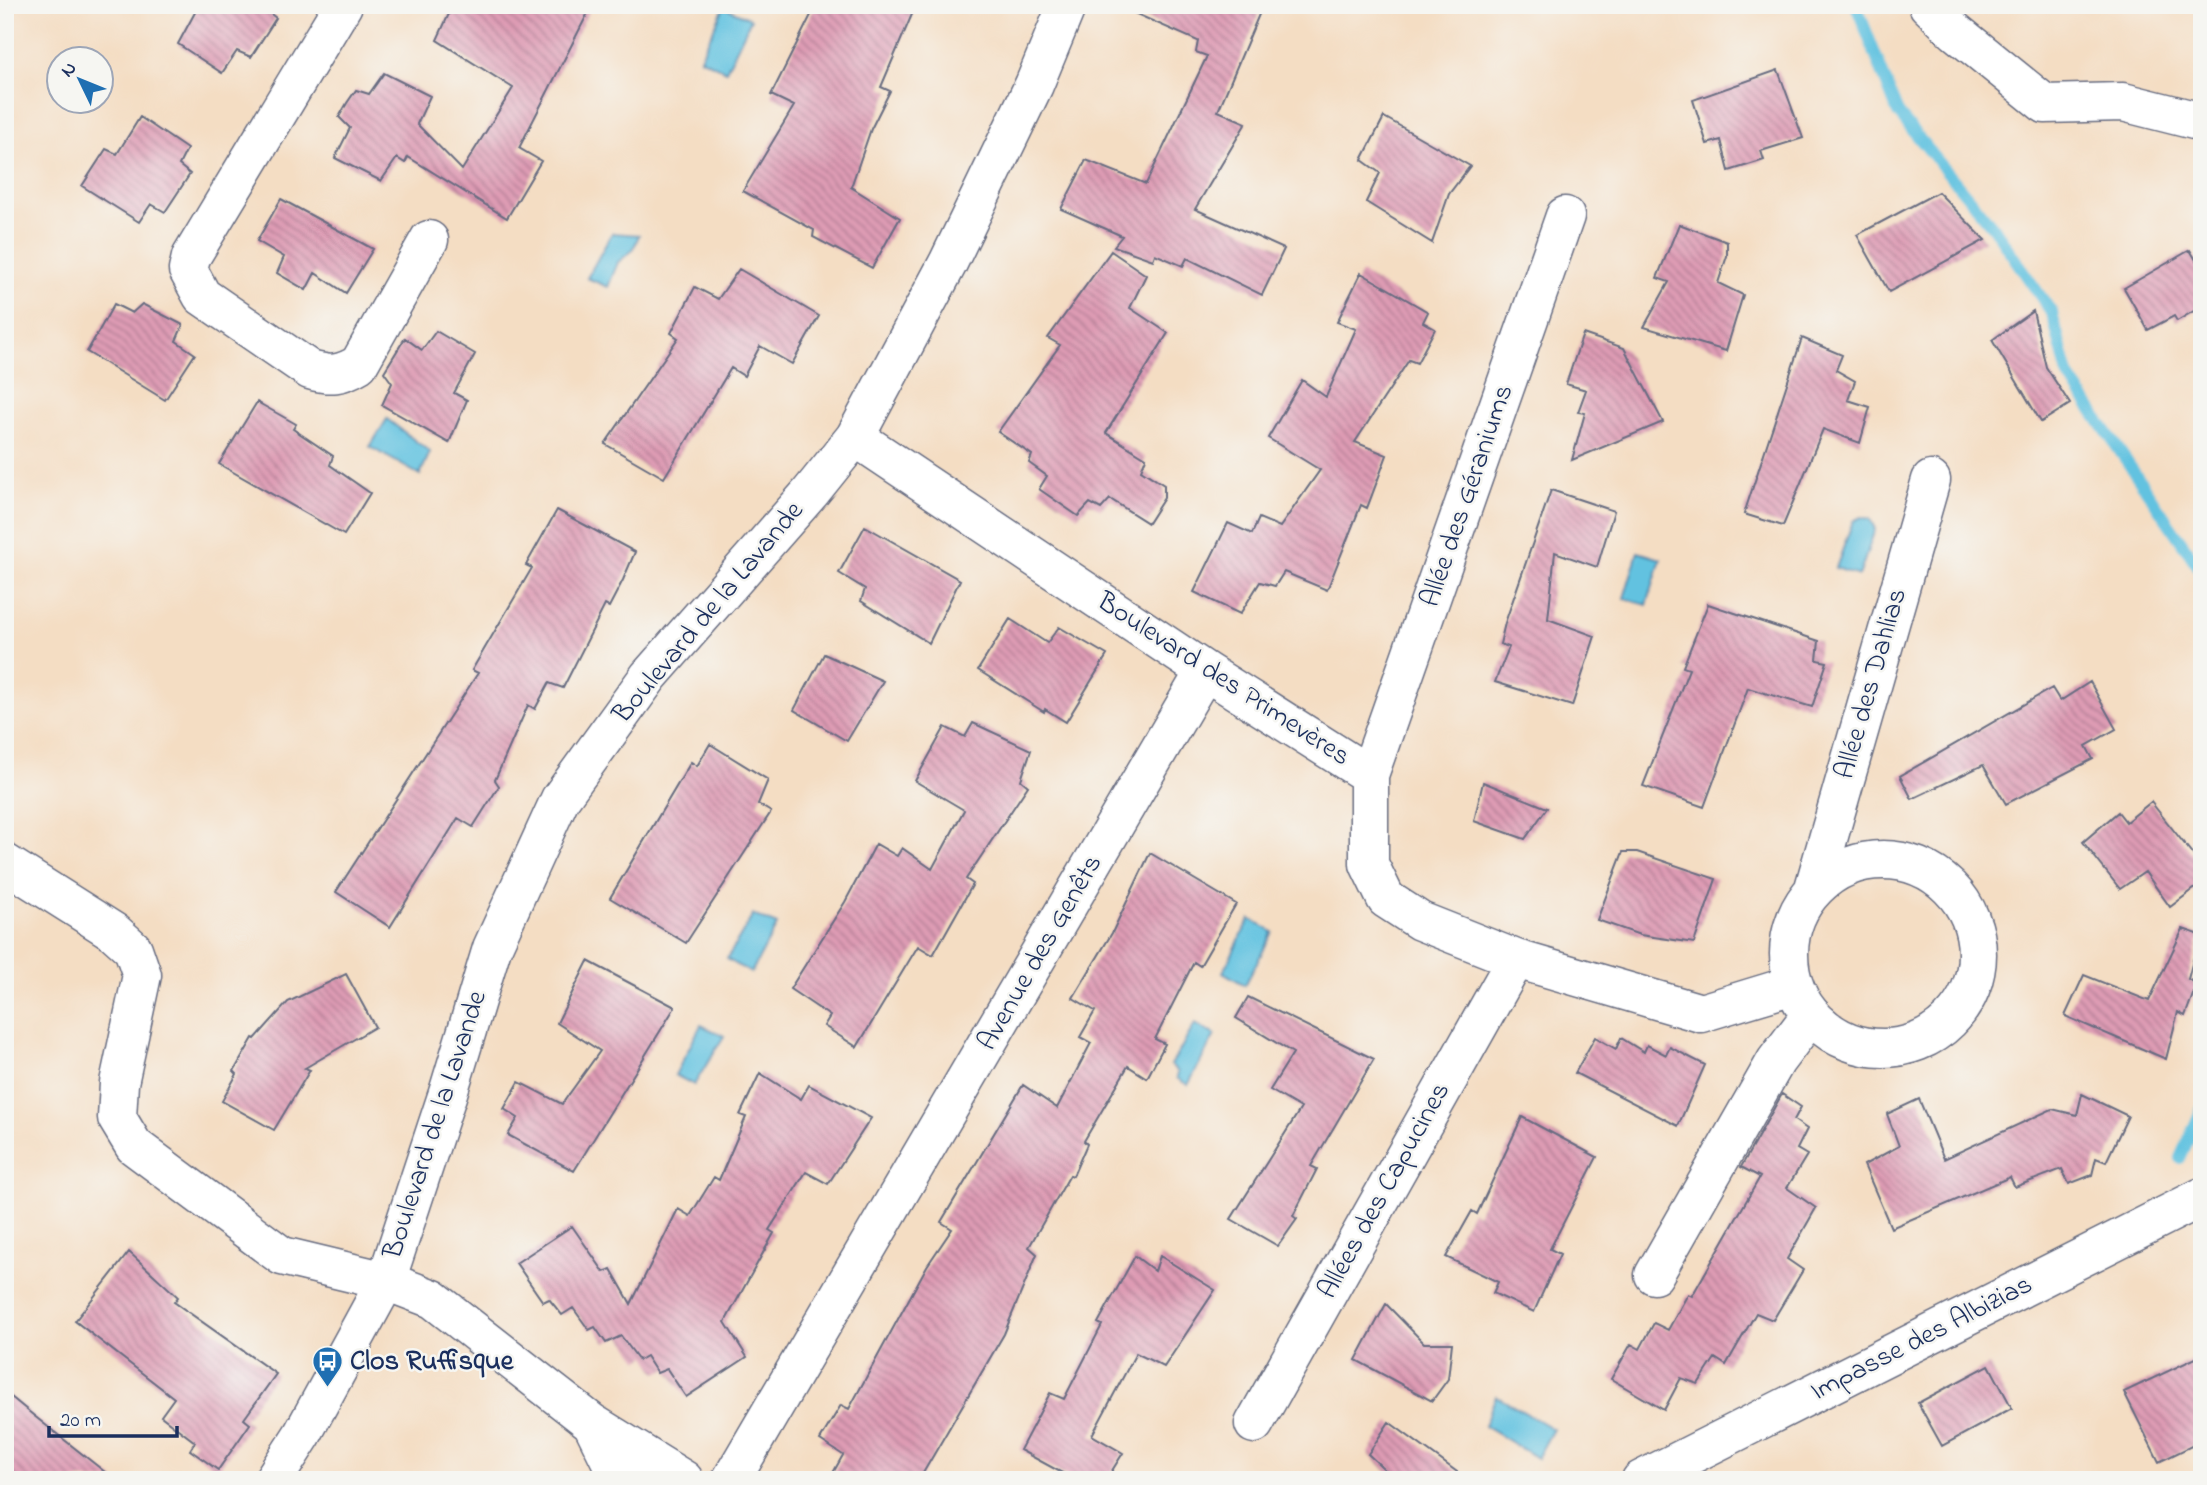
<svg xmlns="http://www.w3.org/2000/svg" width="2207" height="1485" viewBox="0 0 2207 1485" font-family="'Indie Flower',sans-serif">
  <defs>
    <pattern id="building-back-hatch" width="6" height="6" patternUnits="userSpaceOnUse" patternTransform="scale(1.75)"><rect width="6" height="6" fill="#de9bb4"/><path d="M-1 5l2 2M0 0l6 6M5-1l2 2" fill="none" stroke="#b37f96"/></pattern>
  </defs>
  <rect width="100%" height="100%" fill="#f6f6f2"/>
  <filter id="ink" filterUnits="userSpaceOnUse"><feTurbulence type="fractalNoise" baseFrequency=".0143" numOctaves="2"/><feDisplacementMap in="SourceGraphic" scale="14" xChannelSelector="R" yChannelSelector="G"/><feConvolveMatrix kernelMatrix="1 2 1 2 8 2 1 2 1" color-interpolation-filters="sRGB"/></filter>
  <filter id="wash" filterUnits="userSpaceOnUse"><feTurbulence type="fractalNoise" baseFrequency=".00686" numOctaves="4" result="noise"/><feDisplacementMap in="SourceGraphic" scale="28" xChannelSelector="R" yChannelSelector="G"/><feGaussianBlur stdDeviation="1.57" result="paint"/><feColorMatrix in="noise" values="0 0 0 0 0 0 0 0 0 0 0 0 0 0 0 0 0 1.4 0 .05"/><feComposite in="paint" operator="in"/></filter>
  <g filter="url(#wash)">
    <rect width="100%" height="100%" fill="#f4ddc3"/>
    <path fill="#62c2e0" stroke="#3e789f" stroke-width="2" d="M724,7l27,12 -25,52 -26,-13z
      M612,233l27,2 -6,15 -15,12 -10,25 -21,-9z
      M387,419l43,33 -10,23 -50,-28z
      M1861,517l9,2 5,10 -16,47 -23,-8 17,-47z
      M1638,552l23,7 -14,46 -23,-7z
      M753,915l24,10 -26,48 -24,-14z
      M1250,919l23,13 -28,53 -22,-13z
      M1195,1024l20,11 -27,50 -11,-7 1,-6 -7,-7z
      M701,1025l23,11 -30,49 -19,-10z
      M1496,1396l57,33 -16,29 -53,-32z"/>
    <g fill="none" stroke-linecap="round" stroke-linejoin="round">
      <path stroke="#62c2e0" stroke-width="12" d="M1856,5l42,108 95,114 59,86 16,62 134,197
        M2180,1158l22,-49"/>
    </g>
    <g id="blocks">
      <path fill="url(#building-back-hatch)" d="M199,5h60l17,13 -25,39 -14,-6 -15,22 -44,-29z
        M453,5h139l-73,143 22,13 -34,57 -99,-61 -3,6 -8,-5 -16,23 -46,-23 15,-30 -11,-11 8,-14 9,-13 13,4 15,-21 46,23 -13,28 45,46 51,-82 -76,-48z
        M816,5h100l-35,82 9,4 -19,38 -20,58 49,31 -28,50 -59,-31 1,-7 -71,-39 51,-85 -23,-11z
        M1116,5h147l-45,106 28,12 -51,86 89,40 -22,46 -75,-37 -4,8 -28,-12 -2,6 -39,-14 8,-10 -61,-27 25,-49 60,24 61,-128 -11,-4 2,-11z
        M1778,70l25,68 -42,13 3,9 -35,11 -8,-31 -14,4 -14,-44z
        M140,117l47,32 -8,16 11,9 -25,38 -14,-8 -12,18 -57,-36 24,-37 11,5z
        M1384,117l86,49 -21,28 -17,49 -66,-41 14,-29 -18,-13z
        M1938,192l47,48 -96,52 -32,-57z
        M281,199l92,50 -27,44 -31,-20 -9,17 -29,-17 7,-16 -27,-16z
        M1679,224l48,18v14l-9,27 25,12 -17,56 -82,-24 25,-45 -12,-4z
        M2190,250l12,20v36l-25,15 -3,-5 -26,14 -24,-42z
        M1111,251l35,24 -16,33 38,25 -62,100 40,25 -5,12 23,15v13l-16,25 -38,-24 -9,10 -11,-6 -12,13 -39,-27 8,-13 -18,-13 3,-8 -34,-23 62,-87 -12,-7z
        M739,269l80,47 -27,48 -32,-18 -16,30 -13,-8 -67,110 -59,-34 73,-106 -7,-5 24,-46 23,12z
        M1361,273l67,39 -5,10 12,7 -18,34 -8,-3 -54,82 32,13 -20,53 -6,-3 -34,85 -43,-18 -9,14 -15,-4 -20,32 -46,-22 34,-69 24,11 7,-16 21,9 40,-57 -52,-32 34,-58 24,17 30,-68 -19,-7z
        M114,304l18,9 10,-9 41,21 -7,16 19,13 -30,46 -78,-48z
        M2033,311l13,56 24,37 -29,18 -49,-82z
        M436,331l39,23 -21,39 13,7 -18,43 -67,-38 10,-22 -8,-11 21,-34 17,12z
        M1583,334l41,14 39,74 -91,38 13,-47 -7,-1 8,-22 -20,-6z
        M1802,338l40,17 -6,15 19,11 -7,19 22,7 -10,36 -37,-14 -40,97 -39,-12z
        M257,402l39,22 -3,5 40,27 -3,9 40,28 -26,42 -125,-71z
        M1551,490l63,21 -17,56 -42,-15 -7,67 47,17 -23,70 -77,-24 14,-35 -9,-3 5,-21z
        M557,510l78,42 -12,28 -14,27 -4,-2 -42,83 -14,-5 -14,26 -7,-4 -33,75 4,6 -26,41 -15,-9 -68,109 -54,-35 142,-219 -6,-3 60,-102 -6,-3z
        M865,526l95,54 -31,63 -68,-42 4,-12 -26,-16z
        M1708,604l111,37 -2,19 10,2 -15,45 -64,-19 -44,119 -61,-21 46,-117 -6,-2z
        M1010,619l37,24 12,-16 48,28 -41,67 -21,-13 -1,3 -66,-42z
        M824,654l59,27 -36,60 -53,-31z
        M2090,682l26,47 -30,17 7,13 -87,45 -23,-39 -71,34 -12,-23 152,-88 8,13z
        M973,723l58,27 -10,30 7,6 -62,93 7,5 -40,71 -15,-9 -61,101 -33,-21 6,-10 -40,-27 55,-87 31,-58 21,12 5,-8 30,21 32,-59 -49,-29 30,-54 20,10z
        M710,744l58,36 -10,24 13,8 -85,131 -76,-45 81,-136 6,4z
        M1483,782l64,26 -22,31 -51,-18z
        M2151,802l51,64v17l-32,24 -25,-35 -25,17 -37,-47 35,-30 8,10z
        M1623,852h14l79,27 -22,64 -54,-8 -43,-15z
        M1150,853l86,51 -36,62 -6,-4 -39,77 10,5 -18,34 -19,-12 -44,75 3,3 -14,32 -3,-1 -41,72 8,7 -33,80 -85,146h-90l14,-25 -23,-15 21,-35 8,4 78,-143 25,-37 -11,-7 82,-137 34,23 34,-65 -11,-6 15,-26 -22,-13 39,-65z
        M2183,929l17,6 -12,44 9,5 -12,32 -7,-4 -12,47 -101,-43 19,-41 65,26z
        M588,961l87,46 -101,164 -66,-36 10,-17 -14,-9 15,-27 43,22 38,-53 -43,-28z
        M346,974l29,53 -70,41 5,2 -36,60 -52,-29 15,-27 -3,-3 19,-33 2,1 33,-37z
        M1248,997l126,62 -63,107 6,3 -24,47 4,3 -19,27 -47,-27 70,-111 -31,-18 23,-37 -57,-35z
        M1595,1037l21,12 5,-11 23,14 3,-7 19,10 4,-8 35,18 -27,61 -103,-53z
        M760,1073l41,26 8,-14 62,33 -43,66 -22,-12 -37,58 5,3 -49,89 22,35 -61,40 -19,-28 -10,4 -11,-17 -7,4 -18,-24 -15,7 -11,-16 -6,3 -16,-22 -11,7 -13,-16 -6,3 -27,-39 56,-37 32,46 7,-3 20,35 47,-95 12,7 24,-39 5,3 27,-63 -6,-2z
        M1782,1094l19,13 -7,13 13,9 -10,20 10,6 -20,33 29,20 -29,51 16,11 -30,50 -17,-7 -30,52 -11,-7 -17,26 -17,-6 -17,32 -53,-31 20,-35 9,5 14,-26 14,7 20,-36 4,2 68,-119 -19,-10z
        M2082,1094l46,22 -22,46 -10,-4 -4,17 -23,9 -7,-15 -47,18 -5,-10 -119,51 -27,-63 35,-19 -12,-32 32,-15 25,60 108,-50 25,6z
        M1522,1117l75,40 -47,92 10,5 -26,58 -41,-19 5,-11 -52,-25 26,-46 5,3z
        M129,1252l49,45 -4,5 102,72 -32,45 6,5 -32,46 -28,-20 5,-8 -34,-26 13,-18 -99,-77z
        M1135,1256l20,15 5,-15 55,34 -51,77 -28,-14 -44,82 31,18 -17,27h-31l-55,-30 30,-57 14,6 38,-74 -4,-2z
        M1386,1304l38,39h28l-4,36 -16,22 -76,-41z
        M2202,1355v86l-43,21 -35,-70z
        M1989,1365l23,43 -70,38 -24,-43z
        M5,1392l28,23 82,65h-110z
        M1389,1422l79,58h-72l-28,-26z"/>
    </g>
  </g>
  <g filter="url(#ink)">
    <use href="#blocks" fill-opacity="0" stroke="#676c81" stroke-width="2"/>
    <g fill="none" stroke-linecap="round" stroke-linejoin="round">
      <defs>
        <path id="minor" d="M343,5l-152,252 -3,13 14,26 108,74c20,6 31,5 49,-6l70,-124
          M1928,5l28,27 89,72 78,-2 79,20
          M855,437l350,234 164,104v89l17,35 34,22 96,38 185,54 92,-28
          M1369,775l196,-559
          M1789 954a94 94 0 1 1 188 0a94 94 0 1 1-188 0Z
          M5,863l109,69 19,17 9,26 -23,108 -2,35 17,28 148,110 104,25 47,18 159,124 92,57
          M1814,888l117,-408
          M1654,1275l122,-214 34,-45
          M592,1423l28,57
          M1254,1424l262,-465
          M273,1480l29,-45 84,-154 62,-188 44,-145 68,-149 89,-123 161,-183 45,-56 93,-174 86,-178 33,-80
          M731,1480l474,-809
          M1641,1480l561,-283"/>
      </defs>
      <use href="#minor" stroke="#676c81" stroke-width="41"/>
      <use href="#minor" stroke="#fff" stroke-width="38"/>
    </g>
  </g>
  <defs>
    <symbol id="bus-pin" viewBox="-11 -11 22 30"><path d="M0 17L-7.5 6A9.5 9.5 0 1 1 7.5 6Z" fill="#1f6fb2" stroke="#f6f6f2"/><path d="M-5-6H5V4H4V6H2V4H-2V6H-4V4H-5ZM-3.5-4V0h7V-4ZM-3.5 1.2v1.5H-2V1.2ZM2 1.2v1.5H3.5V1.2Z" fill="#fff"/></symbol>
  </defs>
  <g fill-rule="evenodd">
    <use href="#bus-pin" x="310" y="1344" width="35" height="47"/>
  </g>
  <g text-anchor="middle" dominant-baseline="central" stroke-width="5" stroke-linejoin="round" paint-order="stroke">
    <g font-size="28" fill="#1b2f5e" stroke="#f6f6f2">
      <text transform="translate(1468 496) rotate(-71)">Allée des Géraniums</text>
      <text transform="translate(709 613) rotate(-50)">Boulevard de la Lavande</text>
      <text transform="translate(1223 680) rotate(33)">Boulevard des Primevères</text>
      <text transform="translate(1872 684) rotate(-74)">Allée des Dahlias</text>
      <text transform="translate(1041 953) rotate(-60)">Avenue des Genêts</text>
      <text transform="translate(436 1125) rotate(-72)">Boulevard de la Lavande</text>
      <text transform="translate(1385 1191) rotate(-61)">Allées des Capucines</text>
      <text transform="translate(1922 1339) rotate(-27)">Impasse des Albizias</text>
    </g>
    <g font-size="28" font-weight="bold" fill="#1b2f5e" stroke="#f6f6f2" text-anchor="start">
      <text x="350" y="1362">Clos Ruffisque</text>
    </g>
  </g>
  <rect width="2207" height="1485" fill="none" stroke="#f6f6f2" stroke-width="28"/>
  <g transform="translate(80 80) rotate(313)"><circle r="33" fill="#f6f6f2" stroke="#9ea6b7" stroke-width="2"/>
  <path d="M0-5L12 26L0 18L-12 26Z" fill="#1f6fb2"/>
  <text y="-10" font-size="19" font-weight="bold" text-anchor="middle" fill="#1b2f5e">N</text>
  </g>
  <path d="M49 1426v10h128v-10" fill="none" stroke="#1b2f5e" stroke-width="3.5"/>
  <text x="60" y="1426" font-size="21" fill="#1b2f5e" stroke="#f6f6f2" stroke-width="5" paint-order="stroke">20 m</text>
</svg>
